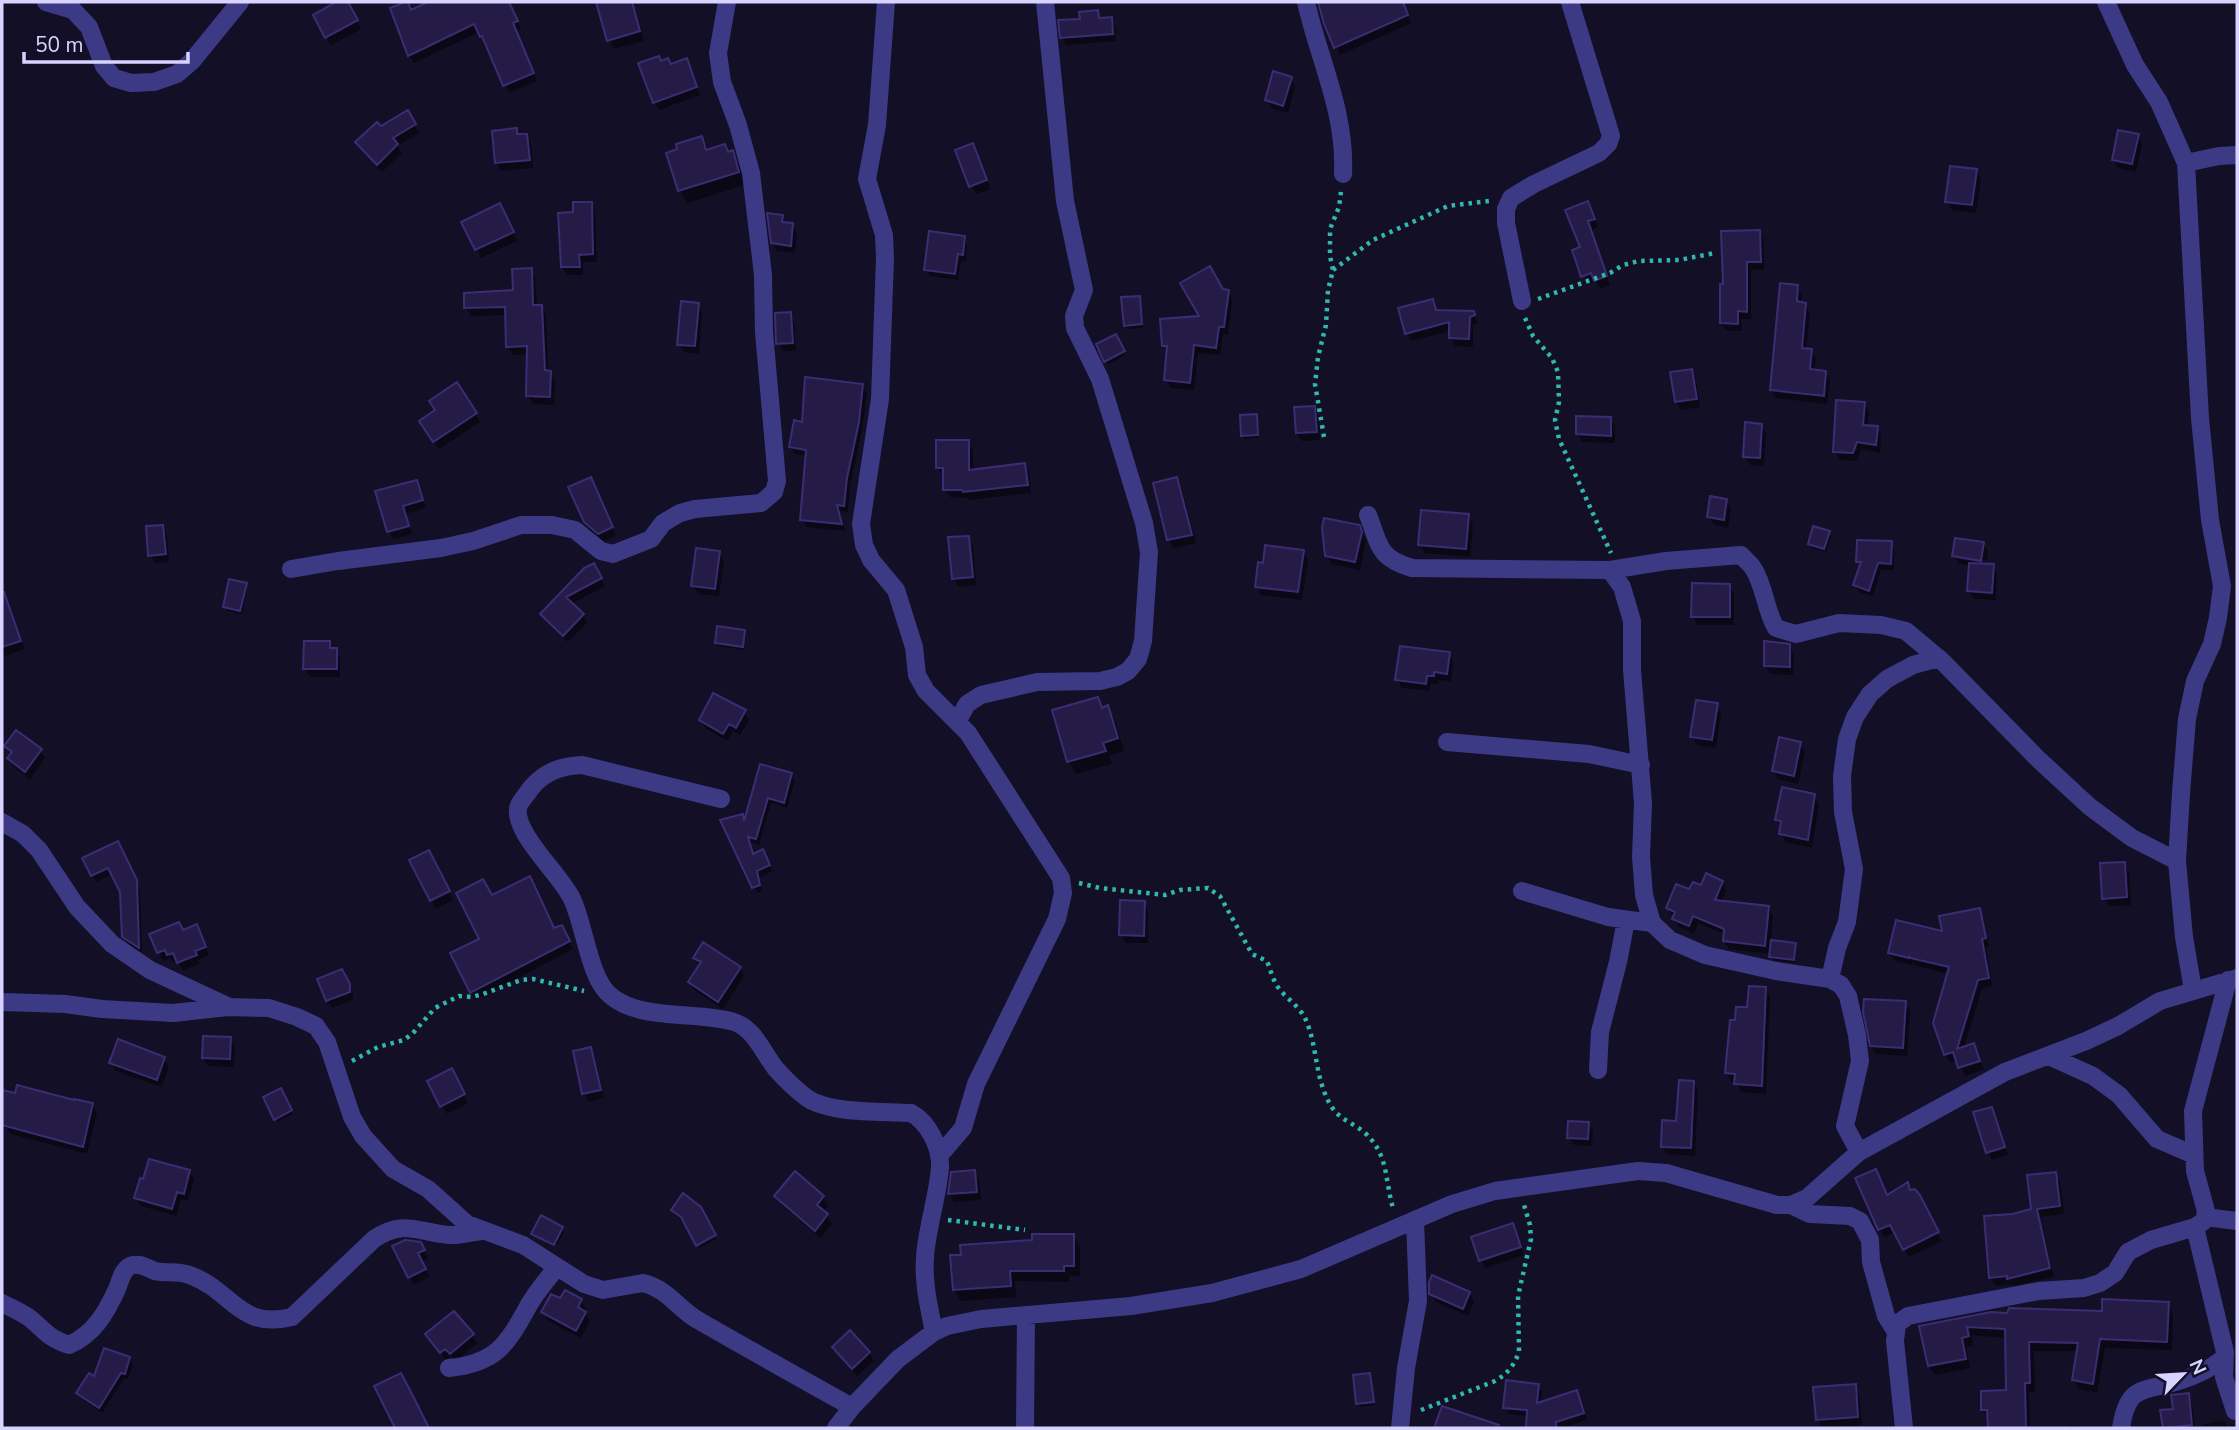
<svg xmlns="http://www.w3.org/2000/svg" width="2239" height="1430" viewBox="0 0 2239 1430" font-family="'Nunito Sans',sans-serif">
  <rect width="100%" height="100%" fill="#130f26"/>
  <path fill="#0007" d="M340,2h6l15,27 -30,16 -16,-29z
    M433,2h4l3,5 12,-5h57l12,27 -5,2 21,50 -28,12 -30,-61 -65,31 -5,-8 3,-43z
    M597,2h36l11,39 -30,8 -5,-9z
    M1325,2h77l9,21 -71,32 -20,-51z
    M1097,12l4,8 10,-1 4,7 1,15 -50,4 -4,-8 20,-16z
    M686,60l14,35 -41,15 -5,-8 17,-36z
    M1290,78l5,8 -7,27 -17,-5 -4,-8z
    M407,112l12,21 -22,13 5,7 -20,19 -20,-21 -4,-8z
    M516,130l3,6 7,-1 5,9 2,24 -32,3 -4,-9z
    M2138,136l4,8 -6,28 -18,-4 -5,-8z
    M701,138l8,13 23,1 7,13 6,20 -58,18 -7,-13z
    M977,153l14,36 -15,5 -5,-8z
    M1976,171l5,8 -5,34 -24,-3 -5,-8z
    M591,203l4,9 2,50h-14v13h-16l-5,-8 13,-53z
    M1567,211h25l6,16 -6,3 18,55 -9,4 -5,-8 -8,3 -14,-33 8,-3z
    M504,214l13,27 -36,17 -17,-36z
    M782,217l4,7 6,1 5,8 -2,20 -18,-2 -5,-9z
    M1759,232l5,8v29l-13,1v49h-10l1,12h-16l-5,-8z
    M963,237l4,7 -1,17h-5l-3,19 -28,-4 -4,-7z
    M531,270l4,8 2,29h4l5,8 2,57 7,9 -1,24 -21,-1 -5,-8 1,-42 -16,1 -5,-9 -1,-31 -36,1 -5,-8 48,-16z
    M1797,287l5,8 -1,9h4l5,9 -4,37 5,1 5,8 -2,12 11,1 5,9 -3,23 -51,-6 -5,-8z
    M1222,291h6l4,9 -4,35 -5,-1 -3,21 -22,-2 -4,37 -23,-2 -5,-8 2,-27 -4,-8 37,-27z
    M1139,297l4,31 -16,1 -2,-4z
    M1432,301l6,11 35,1 5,10 -5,2v22l-18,-1 -4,-8v-7l-40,10 -4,-8z
    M698,305l4,8 -3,41 -15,-2 -5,-8z
    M790,314l4,8 2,29h-13l-5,-8z
    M1115,336l10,19 -17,10 -10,-20z
    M1691,371l5,8 4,28 -19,3 -5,-8z
    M862,386l5,7 -5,37 -12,56 -2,26 -8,-1 5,20 -39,-4 -4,-8 5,-63 -12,-2 -4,-8 12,-22z
    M1864,404l5,8 -1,15h8l5,9 -1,17 -19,-4 -4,12 -17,-1 -5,-8z
    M1314,408l5,8 1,24 -18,1 -5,-8z
    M475,413l5,9 -41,27 -13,-20z
    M1256,416l2,3 1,19 -15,1 -2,-4z
    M1610,419l5,8v16l-33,-1 -4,-8z
    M1761,425l5,8 -2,33 -14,-1 -5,-8z
    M968,442l5,8v22l51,-7 5,8 2,20 -62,7 -1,-2 -18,-1 -5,-8v-13h-2l-5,-8z
    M1176,479l5,8 15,56 -23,5 -4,-8 -14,-55z
    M416,482l5,8 5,18 -20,6 6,20 -19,5 -4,-8z
    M595,487l21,49 -13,5 -13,-10 -5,-10z
    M1726,501l5,8 -3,19 -14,-3 -5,-8z
    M1468,516l5,8 -3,33 -45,-4 -5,-8z
    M162,527l5,8 2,27 -14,1 -5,-8z
    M1359,527l7,14 -6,29 -28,-6 -5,-9z
    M1829,533l2,3 -5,16 -14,-4 -2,-4z
    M968,538l5,8 3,39 -18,2 -4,-8z
    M1891,543l3,7v20h-13l-8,26 -14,-4 -4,-7 6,-17 -3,-6z
    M1983,544l5,8 -1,8 -30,-5v4l29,4v3h7l4,8 -1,26 -22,-1 -5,-8 1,-25 -11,-2 -5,-8z
    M1303,552l5,8 -6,40 -41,-5 -4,-8z
    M719,553l5,8 -5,35 -21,-2 -5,-9z
    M593,566l12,20 -34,18 12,11 4,8 -19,19 -22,-20 -4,-7z
    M245,585l2,3 -5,26 -15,-3 -2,-4z
    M1729,585l5,9v31h-36l-5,-9z
    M10,612l15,37 -21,7 -2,-4v-37z
    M744,632l2,3 -2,15 -26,-4 -2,-3z
    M329,643l11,15v19h-30l-5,-8z
    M1789,646l5,8 -1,21 -23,-1 -5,-8z
    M1448,654l5,8 -2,20 -13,-2v4l-7,-1 -1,8 -28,-3 -5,-9z
    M1098,699l5,10 5,-1 7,12 9,31 -15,5 3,8 -36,10 -7,-12 -15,-50z
    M1716,705l5,8 -5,35 -19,-3 -5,-9z
    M744,712l5,8 -9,15 -7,-4 -5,10 -23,-13 -4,-8z
    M1800,744l5,8 -7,32 -20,-5 -5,-8z
    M40,750l5,8 -15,21 -16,-12 -5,-9z
    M761,766l30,9 4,6 -8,27 -16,-5 -12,42 -9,-3 4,13 12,3 6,13 -13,7 3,13 -5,2 -3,-6 -12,-71 4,7z
    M1814,796l5,8 -7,44 -27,-6 -8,-22z
    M121,850l19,39 2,64 -14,-9 -4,-7 -2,-45 -10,-18 -16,8 -4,-7z
    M411,860h22l20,40 -17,9z
    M2124,864l5,8 2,33 -22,1 -5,-8z
    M1722,882l4,8 -5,12 47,5 5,9 -2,25 24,3 2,4 -2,15 -22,-3 -2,-6 -42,-5 -5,-8 1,-7 -27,-11 -4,11 -15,-7 -11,-19 22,-16z
    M491,897l75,38 7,14 -97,51 -4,-8 9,-53z
    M1144,902l4,9v32h-22l-5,-8z
    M1979,910l4,8 6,28 -3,1 6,39 -10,2 -18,60 9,-3 11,24 -19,7 -8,-16 -7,3 -5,-8 -11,-32 15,-49 -33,-8 -3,-6v5l-18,-4 -5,-8 54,-19z
    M183,931l17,3 9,21 -11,5 2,4 -17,6 -5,-9 -5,1 -3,-4 -7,3 -12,-26z
    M695,958l45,10 4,8 -21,33 -29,-19 -4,-8 10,-16z
    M346,979l7,15v6l-21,8 -5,-8z
    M1765,989l5,8 -4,97 -25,-2 -5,-11h-5l-4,-8 10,-51z
    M1905,1003l5,8 -3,45 -31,-2 -5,-8z
    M230,1039l5,8 -1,20 -26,-1 -5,-8z
    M590,1049l5,8 9,41 -16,4 -4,-9z
    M164,1059l5,8 -8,20 -45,-16 -5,-9z
    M456,1079l12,24 -21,11 -18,-33z
    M1693,1082l5,9 -3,65 -28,-2 -5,-8 15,-23z
    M281,1091l12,23 -15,8 -13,-24z
    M5,1092l87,13 5,8 -10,41 -76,-20 -4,-6 -5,-2v-24z
    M1991,1109l5,8 12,38 -16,5 -4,-8z
    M1588,1123l5,9 -1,14 -18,-1 -5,-8z
    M189,1172l5,8 -6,21 -7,-2 -5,17 -35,-10 -5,-8z
    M974,1172l5,8 2,20 -27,2 -4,-8z
    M795,1174l28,23 5,9 -5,6 9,12 -12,14 -39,-34 -5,-8z
    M2055,1174l5,8 4,32 -24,3 14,60 -41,9 -1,-2 -17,2 -4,-9 21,-61 21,-5z
    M1907,1184l4,7h3l28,50 -33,16 -14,-25 -11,5 -4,-8 7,-32z
    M699,1208l17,31 -16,9 -15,-27 -12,-11z
    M1512,1225l12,30 -38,13 -5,-8z
    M562,1228l2,4 -7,13 -23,-12z
    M1073,1236l7,11v29h-11v6l-54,-1 1,16 -55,4 -7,-11 79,-48z
    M420,1243l8,15 -6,4 7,15 -15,8 -4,-8z
    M565,1292l16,9 5,8 -2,3 6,9 -9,17 -33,-17 -5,-9 18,-12z
    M1469,1293l5,8 -6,15 -32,-14 -5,-8z
    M2168,1304l5,9 -1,37 -67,-2 -8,45 -18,-4 -5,-9 5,-29h-45l1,41h-6l1,36h-41v-9l-7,-9 26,-18 -1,-54 -36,-3 2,11 -7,1 4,21 -35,7 -6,-9 -8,-39 182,-14z
    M427,1335h45l5,8 -21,18 -5,-5 -5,4z
    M834,1347l35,6 5,8 -17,15z
    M129,1358l4,7 -5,14 -4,-1 -22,35 -20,-14 -4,-6z
    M1370,1374l5,31 -15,2 -2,-4z
    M1538,1385l4,7 -1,12 36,-12 10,28 -24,8h-35v-12l-19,-2 -4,-7z
    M1855,1386l4,8 3,31 -40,3 -4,-8z
    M2188,1395l4,8 3,24 21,-6 9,1 3,4 5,-2 2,4h-70l-3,-16 13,-2z
    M2070,1425l20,3h1h-22z"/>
  <path fill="#241b47" stroke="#3b2d73" stroke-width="2" d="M336,2h12l10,18 -33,18 -12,-23z
    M405,2h3l3,8 17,-8h81l9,19 -5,2 21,50 -31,13 -21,-50 -2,1 -6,-13 -66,32 -18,-48z
    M596,2h36l8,29 -33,10z
    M1318,2h85l5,13 -74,33 -10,-24z
    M1098,10l1,8 13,-1 1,17 -53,4 -2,-18 22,-1 -1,-7z
    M659,56l2,5 7,-3 3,6 16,-6 10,29 -44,16 -15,-40z
    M1273,71l19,6 -9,29 -18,-6z
    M408,110l8,14 -23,14 5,6 -21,21 -22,-23 22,-20 4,4z
    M517,128v6h10l3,26 -35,3 -3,-32z
    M2118,130l21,4 -7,30 -20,-4z
    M702,136l4,14 19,-6 3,8 5,-2 6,22 -61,19 -12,-38 11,-4 -1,-5z
    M973,143l14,37 -18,7 -14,-37z
    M1950,166l27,3 -5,36 -27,-3z
    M1588,201l7,18 -7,2 19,55 -13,5 -3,-8 -10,4 -9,-27 8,-3 -15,-37z
    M573,202h19l1,52 -14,1 1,12h-19l-3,-54 15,-1z
    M500,203l14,29 -39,18 -14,-28z
    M767,213l16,2 -1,7 11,1 -2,23 -20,-3z
    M1760,230l1,32h-14v50l-9,-1v13l-18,-1v-39h3l-2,-53z
    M929,231l36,5 -2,19 -5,-1 -3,20 -31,-4z
    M1210,266l13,23 6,1 -5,37h-5l-3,21 -22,-3 -4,38 -26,-3 3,-34h-5l-2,-27 39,-3 -19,-33z
    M532,268l1,37h9l3,65 6,1 -1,26 -24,-1 1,-50 -21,1 -1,-40 -41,1v-15l49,-3 -1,-21z
    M1780,283l18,2 -1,16 9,2 -4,45 10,1 -2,20 16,2 -2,25 -54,-6z
    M1140,296l2,28 -18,2 -3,-29z
    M1433,299l3,11 38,1 1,4 -5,2 -1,22 -20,-1v-16l-44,12 -7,-26z
    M681,301l18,2 -4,43 -18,-1z
    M791,312l2,31 -17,1 -1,-31z
    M1116,334l9,17 -21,11 -8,-18z
    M1692,369l5,30 -22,3 -5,-30z
    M805,377l58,7 -4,38 -12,56 -3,28 -7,-1 5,19 -42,-4 6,-70 -17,-3 5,-27 8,2z
    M457,382l20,31 -44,29 -14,-21 16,-11 -6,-9z
    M1836,400l29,2 -2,23 15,1 -2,19 -19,-3 -4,11 -20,-1z
    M1315,406l2,26 -21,1 -2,-26z
    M1257,414l1,21 -17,1 -1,-21z
    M1576,416l35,1v19l-35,-2z
    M1745,422l17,2 -2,34 -17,-1z
    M936,440h33v30l56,-7 3,22 -65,7 -1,-2h-19v-22h-7z
    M591,477l22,50 -15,7 -14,-12 -16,-35z
    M1177,477l15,58 -25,5 -14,-57z
    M417,480l6,20 -20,6 6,20 -22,6 -12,-41z
    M1710,496l17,3 -3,21 -17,-3z
    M1421,510l48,4 -3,35 -48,-4z
    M1324,518l36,7 2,7 -7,30 -30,-6 -3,-28z
    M163,525l3,29 -18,2 -2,-30z
    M1813,526l17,5 -6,18 -16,-5z
    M969,536l4,41 -21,2 -4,-42z
    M1955,538l29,4 -3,19 -29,-5z
    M1857,540l35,1 -1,23 -13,-1 -9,28 -16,-6 8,-23h-5z
    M1265,545l39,5 -6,42 -43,-5 3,-25 5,1z
    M696,548l24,3 -5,38 -24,-3z
    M594,563l8,15 -36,19 18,17 -21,22 -23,-22 44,-46z
    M1969,563l25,1 -2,29 -25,-2z
    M229,579l18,4 -7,28 -17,-4z
    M1692,583l38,1v33h-39z
    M2,592h2l17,49 -19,6z
    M717,626l28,4 -2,17 -28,-4z
    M304,641h26v7h7v21h-34z
    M1764,641l26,3v23l-26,-1z
    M1400,646l50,6 -3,22 -13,-2v4h-7l-1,8 -31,-4z
    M713,693l33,17 -10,18 -7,-4 -6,10 -24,-14z
    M1098,697l4,11 6,-3 10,33 -15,5 3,8 -39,11 -15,-52z
    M1696,700l22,3 -6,37 -22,-3z
    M16,730l26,19 -17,23 -18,-14 5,-6 -8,-6z
    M1779,737l22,5 -7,34 -22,-5z
    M760,764l32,9 -8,30 -16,-5 -12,41 -8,-2 5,17 10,-5 7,16 -13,6 3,14 -8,3 -32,-68 23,-6 1,7z
    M1782,787l33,7 -7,46 -29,-6 2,-13 -6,-1z
    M118,841l19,39 2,68 -17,-11 -2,-45 -12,-24 -17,8 -9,-18z
    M429,850l21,41 -20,10 -21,-41z
    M2125,862l2,35 -25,2 -2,-36z
    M1706,873l17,8 -8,19 54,6 -4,40 -42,-5 1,-12 -31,-13 -4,10 -17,-7 3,-7 -9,-4 10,-24 13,5 4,-7 8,3z
    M530,876l24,52 8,-3 8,16 -100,52 -20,-40 29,-14 -23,-46 27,-14 9,16z
    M1120,900l25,1 -1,35 -25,-1z
    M1980,908l6,30 -4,1 7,39 -11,2 -21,69 17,-6 6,18 -22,7 -5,-16 -9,3 -11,-32 16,-56 -39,-9 -1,-2v2l-21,-5 8,-33 46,11 -3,-15z
    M179,922l4,8 14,-6 9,23 -11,4 2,4 -20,8 -4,-10 -6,2 -2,-5 -8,3 -8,-19z
    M1771,940l25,3 -2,17 -25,-3z
    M703,942l38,25 -23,35 -30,-20 13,-20 -8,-4z
    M342,969l8,15v8l-24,9 -9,-22z
    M1749,986l17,1 -4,99 -28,-2 1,-10 -10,-1 5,-53h5l1,-13h11z
    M1864,999l42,2 -3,47 -33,-2 -7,-34z
    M203,1036l28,1 -1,22 -28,-1z
    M118,1039l47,18 -8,23 -48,-17z
    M591,1047l10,43 -19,4 -9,-43z
    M452,1068l13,26 -25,13 -13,-26z
    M1679,1080l15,1 -3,67 -30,-1 1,-27 14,1z
    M17,1085l57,15v-1l19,4 -10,44 -81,-22v-35l13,3z
    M281,1088l11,22 -18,10 -11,-23z
    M1992,1107l13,40 -19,6 -13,-41z
    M1568,1121l21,1 -1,17 -21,-1z
    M149,1159l41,11 -6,24 -7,-2 -5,17 -38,-11 6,-20 3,1z
    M1876,1169l11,26 21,-13 2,8 5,-1 5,6 19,37 -36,18 -13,-25 -12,5 -23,-52z
    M975,1170l2,22 -29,2 3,-22z
    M795,1171l29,25 -7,9 11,9 -13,17 -41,-35z
    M2056,1172l4,34 -23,3 13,59 -43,11v-3l-18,2 -5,-62 28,-2 19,-5 -4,-34z
    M683,1193l18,14 15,28 -20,11 -15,-29 -10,-7z
    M541,1215l22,12 -9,18 -23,-11z
    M1513,1223l8,24 -42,14 -8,-24z
    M1032,1234h42v32h-10v5h-54l1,15 -58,4 -3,-35h11l-1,-10 72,-5z
    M405,1240l16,2 4,8 -7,3 8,16 -18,9 -16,-32z
    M1432,1275l38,17 -7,17 -34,-15v-12z
    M565,1290l17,9 -4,8 8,5 -10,19 -35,-19 10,-18 9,4z
    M2102,1299l67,3 -2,40 -67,-3 -7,45 -21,-4 6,-37 -49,-1 1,41h-5l1,45h-38l-1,-18h-6v-19l25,-1 -1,-61 -38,-2 2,9 -7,2 4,21 -38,7 -9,-40 72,-14 16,1 2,-5 93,3z
    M454,1311l20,23 -24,20 -5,-5 -5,4 -15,-19z
    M850,1330l20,22 -18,17 -20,-22z
    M104,1348l26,9 -5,17 -4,-1 -22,35 -23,-15 13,-20 5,3z
    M401,1373l11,21 17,34h-34l-21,-42z
    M1370,1373l4,29 -18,2 -3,-29z
    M1506,1380l33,4 -2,19 40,-13 7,23 -28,9v6h-30l1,-18 -24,-2z
    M1856,1384l2,33 -42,3 -3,-33z
    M2189,1393l3,32 -29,3 -3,-18 13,-1 -2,-14z
    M1442,1406l57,19 -1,3h-64z"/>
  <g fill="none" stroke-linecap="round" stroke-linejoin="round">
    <path stroke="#2fb8b0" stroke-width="4.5" stroke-dasharray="3.5 5" stroke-linecap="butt" d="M1333,270l40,-30 75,-34 41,-5
      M1538,299l72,-26 13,-8 16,-4 40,-1 36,-7
      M1525,318l8,18 19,22 6,14 1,30 -4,18 4,19 52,114
      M1324,437l-9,-53 3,-27 8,-32 2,-35 5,-20 -3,-14v-27l9,-22 2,-15
      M1079,883l21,5 65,7 15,-5 28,-2 12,8 32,58 15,7c4,10 6,20 13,29 8,9 20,18 25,28 13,28 9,59 26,88 8,13 22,17 33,26 26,23 20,49 30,79
      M352,1061l26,-14 26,-7 9,-7 22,-25 24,-12 13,1 11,-3 38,-14 12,-1 51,12
      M948,1220l77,10
      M1421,1410l74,-29c12,-7 19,-15 24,-29l-1,-56 13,-57 -1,-14 -6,-20"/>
    <path stroke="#3d3a85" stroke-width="18" d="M46,2l27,8 16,17 15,39 10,12 17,5 23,-1 23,-8 15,-13 48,-59
      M886,2l-9,123 -10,54 17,56 1,23 -5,141 -19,125 3,21 7,15 25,30 18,57 3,28 9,16 42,42 93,145 2,15 -6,26 -81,165 -13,44 -24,28
      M1306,2c13,58 40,110 37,172
      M2106,2l29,63 24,37 27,61 14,255 10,102 12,66 -4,32 -6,26 -17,37 -8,38 -6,74 -4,68 7,76 9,53
      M2186,163l33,-7 18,-1
      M1522,301l-16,-78v-14l5,-11 23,-14 65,-31 9,-9 3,-8 -41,-134
      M1368,515c12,31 10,43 44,53l198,2 56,-9 75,-6c3,4 9,8 12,13 12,18 12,42 23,60l20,6 43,-11 42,2 25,6 38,32 93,95 53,49 42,31 45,23
      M291,569l47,-8 103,-13 32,-7 48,-16h31l23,5 26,21 12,3 38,-15 12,-16 17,-10 15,-4 66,-6 13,-11 3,-11 -13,-149 -1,-57 -12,-102 -13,-48 -16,-43 -4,-29 9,-51
      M1610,570l12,17 10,34v49l11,133 -2,54 3,38 8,28 18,17 35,15 71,16 54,8 11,6 7,11 9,39 3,26 -15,65 14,26
      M957,722l10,-18 14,-9 56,-13 63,-1 17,-4 11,-6 10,-12 5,-18 6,-89 -5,-29 -44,-144 -25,-51 -1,-12 10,-26 -19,-89 -20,-199
      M1447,742l142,12 52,11
      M721,799l-139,-34c-20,1 -37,6 -51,23 -3,5 -9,11 -12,17 -10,24 43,71 53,94 13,27 17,80 39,97 29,25 88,15 123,26 21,7 29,31 42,47 9,10 20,21 31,29 23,16 76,13 104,15 17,9 30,34 29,54 -2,29 -13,60 -15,90 -2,26 4,50 9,75
      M2,822l21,12 16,16 38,57 35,37 38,26 77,36
      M1522,891l86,26 44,6
      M1830,979l7,-31 10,-26 7,-53 -11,-57 -1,-36 5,-37 8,-22 15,-23 17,-15 26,-14 26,-7
      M2,1002l63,2 37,5 71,4 55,-6 41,1 28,9 19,9 11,16 25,75 11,19 30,33 35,20 39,35 56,21 61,39 19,6 40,-7c23,5 35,25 53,36 52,30 104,59 156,88
      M2049,1056l44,20 26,19 38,44 37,16
      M1598,1070l2,-38 18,-70 8,-42
      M1791,1205l19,9 40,2 10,5 10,19 1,22 15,54 10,16
      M2205,1217l32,4
      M2195,1227l30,125 -1,25 11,34
      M2,1303c9,5 22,10 30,17 14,12 18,19 37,25 25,-11 37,-32 48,-56 3,-7 5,-19 13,-23 8,-4 17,2 25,5 12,3 24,-1 37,5 40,15 47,54 100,41l82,-78c30,-20 42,-7 75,-4 10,1 22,-3 33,-4
      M449,1368c50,-5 59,-26 81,-65 8,-13 18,-25 27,-36
      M836,1428l16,-21 46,-48 36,-27 13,-6 34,-7 150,-13 81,-13 89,-24 151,-65 43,-13 143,-20 28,2 111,32h14l16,-7 52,-46 146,-80 81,-31 32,-15 42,-25 77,-23
      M1025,1428l1,-113
      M1400,1428l6,-60 12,-67 -3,-81
      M1904,1428l-9,-87 2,-17 11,-8 131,-25 45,-3 16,-5 15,-10 13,-21 23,-12 44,-13 9,-6 2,-10 -11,-40 -2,-60 35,-131
      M2121,1428c7,-45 23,-36 58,-47 17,-5 31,-12 45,-23"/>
  </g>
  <rect width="2239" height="1430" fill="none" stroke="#d9d4ff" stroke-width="7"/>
  <g transform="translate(2183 1374) rotate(65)" stroke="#130f26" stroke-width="5" paint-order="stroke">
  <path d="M0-5L12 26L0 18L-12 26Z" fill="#d9d4ff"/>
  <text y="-10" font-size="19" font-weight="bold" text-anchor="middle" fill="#d9d4ff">N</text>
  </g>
  <path d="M24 52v10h164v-10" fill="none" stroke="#d9d4ff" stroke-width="3.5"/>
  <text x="35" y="52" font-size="21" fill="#d9d4ff" stroke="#130f26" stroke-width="5" paint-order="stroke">50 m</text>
</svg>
